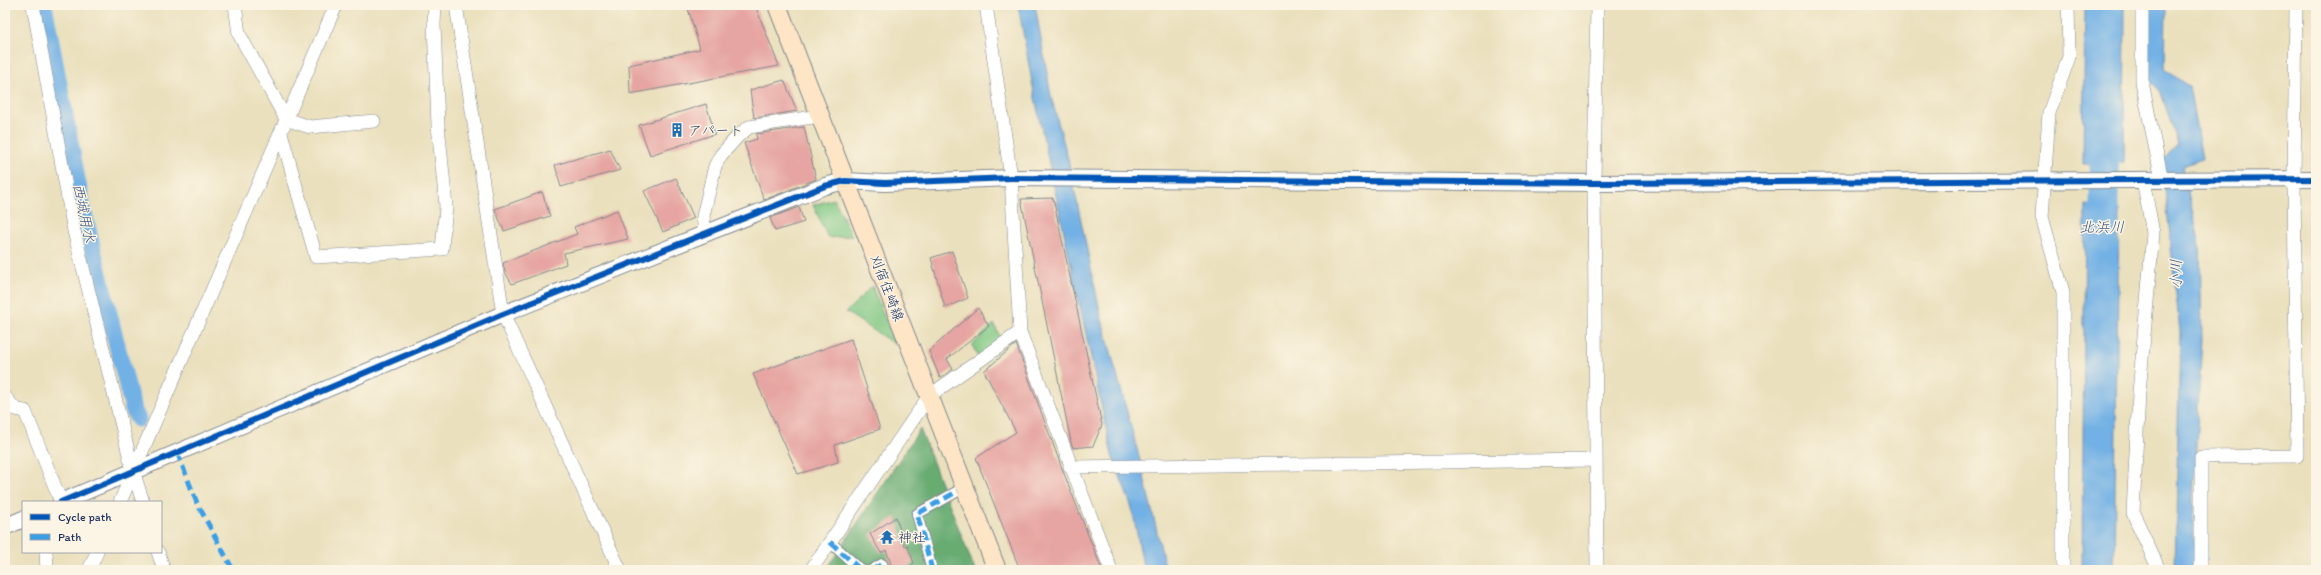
<svg xmlns="http://www.w3.org/2000/svg" width="2321" height="575" viewBox="0 0 2321 575" font-family="Itim,'Klee One',sans-serif">
  <rect width="100%" height="100%" fill="#fcf5e5"/>
  <filter id="ink" filterUnits="userSpaceOnUse"><feTurbulence type="fractalNoise" baseFrequency=".025" numOctaves="2"/><feDisplacementMap in="SourceGraphic" scale="8" xChannelSelector="R" yChannelSelector="G"/><feConvolveMatrix kernelMatrix="1 2 1 2 8 2 1 2 1" color-interpolation-filters="sRGB"/></filter>
  <filter id="wash" filterUnits="userSpaceOnUse"><feTurbulence type="fractalNoise" baseFrequency=".012" numOctaves="4" result="noise"/><feDisplacementMap in="SourceGraphic" scale="16" xChannelSelector="R" yChannelSelector="G"/><feGaussianBlur stdDeviation="0.9" result="paint"/><feColorMatrix in="noise" values="0 0 0 0 0 0 0 0 0 0 0 0 0 0 0 0 0 1.4 0 .05"/><feComposite in="paint" operator="in"/></filter>
  <g filter="url(#wash)">
    <rect width="100%" height="100%" fill="#eae0bd"/>
    <path fill="#81c884" stroke="#4e7c71" d="M834,199l18,37 -24,2 -15,-33z
      M872,286l24,59 -50,-33z
      M994,324l7,15 -23,18 -6,-12z"/>
    <path fill="#68ac72" stroke="#426e68" d="M920,429l55,141h-149z"/>
    <path fill="#72b1e5" stroke="#4670a2" d="M1018,5h17l16,91 17,63 33,157 39,144 26,110h-22l-12,-62 -20,-53 -77,-357z
      M2085,5h40l-1,157 -41,2z
      M2147,5h19l-1,64 24,18 13,72 -20,7 18,79 2,93 -9,160 2,72h-20l5,-238 -18,-171 16,-17 -17,-51 -15,-16z
      M2085,205l34,5 -5,360h-32z"/>
    <g fill="none" stroke-linecap="round" stroke-linejoin="round">
      <path stroke="#72b1e5" stroke-width="17" d="M44,5l39,205 50,199 5,10"/>
      <path stroke="#72b1e5" stroke-width="29" d="M2104,248v-124"/>
    </g>
    <g id="blocks">
      <path fill="#e6a5a2" d="M687,5h68l24,61 -149,28 -1,-29 71,-16z
        M784,80l13,31 -43,7 -4,-28z
        M706,104l9,30 -65,21 -11,-30z
        M804,127l12,52 -52,21 -20,-57 13,-4 -1,-5z
        M610,149l10,21 -59,17 -6,-22z
        M676,178l18,40 -31,14 -19,-41z
        M542,192l8,24 -46,15 -9,-22z
        M1053,198l49,227 -9,21 -20,2 -2,-6 -50,-243z
        M799,207l5,15 -29,9 -5,-13z
        M617,210l11,29 -64,14 2,11 -54,20 -7,-12 -2,-9 74,-29 -3,-7z
        M952,251l16,47 -23,10 -14,-50z
        M978,308l11,18 -42,33 6,10 -13,9 -11,-27z
        M851,339l29,90 -45,16 3,17 -40,12 -45,-100z
        M1016,344l47,127 39,99h-82l-44,-112 40,-26 -32,-61z
        M896,517l9,29 2,-1 7,18 -9,7h-12l-7,-20 -5,3 -11,-19z"/>
    </g>
  </g>
  <g filter="url(#ink)">
    <use href="#blocks" fill-opacity="0" stroke="#82888e" stroke-width="1"/>
    <g fill="none" stroke-linecap="round" stroke-linejoin="round">
      <defs>
        <path id="pedestrian" d="M830,542l31,28
          M872,570l10,-6 3,6
          M929,570l2,-4 -14,-52 41,-23"/>
        <path id="minor" d="M33,5l41,226 59,240 10,31
          M235,5l4,29 47,85 24,8 64,-6
          M456,5l47,309 117,256
          M986,5l25,173 9,154 91,238
          M2142,5v77l20,98
          M281,133l35,124 126,-8 4,-43 -8,-81 -4,-101 1,-19
          M2143,180l10,53 -14,160 -6,120 26,57
          M705,234l-2,-18 12,-50 6,-11 17,-19 11,-9 70,-11
          M5,397l10,12 10,2 36,91
          M1070,467l526,-7
          M120,502l216,-497
          M46,552l1,18
          M158,552l6,18
          M89,570l8,-18
          M811,570l118,-174 91,-64
          M1597,570l-3,-387 3,-178
          M2063,570v-278l-21,-75 7,-104 20,-56 -1,-52
          M2201,570v-113l96,-1 -3,-276 2,-175"/>
        <path id="tertiary" d="M61,502l442,-188 322,-128 20,-5 40,2 126,-5 583,5 722,-4
          M5,527l18,-8"/>
        <path id="secondary" d="M777,5l220,565"/>
      </defs>
      <use href="#pedestrian" stroke="#82888e" stroke-width="12"/>
      <use href="#minor" stroke="#82888e" stroke-width="14"/>
      <use href="#tertiary" stroke="#82888e" stroke-width="18"/>
      <use href="#secondary" stroke="#82888e" stroke-width="20"/>
      <use href="#pedestrian" stroke="#fff" stroke-width="10"/>
      <use href="#minor" stroke="#fff" stroke-width="13"/>
      <use href="#tertiary" stroke="#fff" stroke-width="16"/>
      <use href="#secondary" stroke="#fde5c5" stroke-width="18"/>
      <path stroke="#3b9de6" stroke-width="5" stroke-dasharray="10 5" stroke-linecap="butt" d="M177,452l20,51 36,67
        M830,542l31,28
        M872,570l10,-6 3,6
        M929,570l2,-4 -14,-52 41,-23"/>
      <defs>
        <path id="cycleway" d="M61,502l442,-188 322,-128 20,-5 40,2 126,-5 583,5 722,-4"/>
      </defs>
      <use href="#cycleway" stroke="#fcf5e5" stroke-width="8"/>
      <use href="#cycleway" stroke="#0057b8" stroke-width="6"/>
    </g>
  </g>
  <defs>
    <symbol id="building-bare" viewBox="-9 -9 18 18"><path d="M-4-6H4V6H1V3H-1V6H-4ZM-2.5-4.3h1.7v1.8h-1.7ZM.8-4.3h1.7v1.8H.8ZM-2.5-1h1.7V.8h-1.7ZM.8-1h1.7V.8H.8Z" fill="#1f6fb2" stroke="#fcf5e5" stroke-width="2.5" paint-order="stroke"/></symbol>
    <symbol id="temple-bare" viewBox="-9 -9 18 18"><path d="M0-6L5-2H3V0L6.5 2.5H4V6H1.5V3h-3V6H-4V2.5H-6.5L-3 0V-2H-5Z" fill="#1f6fb2" stroke="#fcf5e5" stroke-width="2.5" paint-order="stroke"/></symbol>
  </defs>
  <g fill-rule="evenodd">
    <use href="#building-bare" x="667" y="120" width="20" height="20"/>
    <use href="#temple-bare" x="877" y="527" width="20" height="20"/>
  </g>
  <g text-anchor="middle" dominant-baseline="central" stroke-width="3" stroke-linejoin="round" paint-order="stroke">
    <g font-size="14" fill="#1b2f5e" stroke="#fcf5e5" text-anchor="start">
      <text x="688" y="130">アパート</text>
      <text x="898" y="537">神社</text>
    </g>
    <g font-size="14" fill="#1b2f5e" stroke="#fcf5e5">
      <text transform="translate(887 288) rotate(69)">刈宿住崎線</text>
    </g>
    <g font-size="15" font-style="italic" fill="#355686" stroke="#fcf5e5">
      <text transform="translate(84 213) rotate(78)">西城用水</text>
      <text x="2102" y="227">北浜川</text>
      <text transform="translate(2176 274) rotate(-90)">小川</text>
    </g>
  </g>
  <rect width="2321" height="575" fill="none" stroke="#fcf5e5" stroke-width="20"/>
  <rect x="22" y="501" width="140" height="52" fill="#fcf5e5" stroke="#a2a6af"/>
  <rect x="30" y="514" width="20" height="6" fill="#0057b8" stroke="#a2a6af"/>
  <text x="58" y="521" font-size="12" fill="#1b2f5e">Cycle path</text>
  <rect x="30" y="534" width="20" height="6" fill="#3b9de6" stroke="#a2a6af"/>
  <text x="58" y="541" font-size="12" fill="#1b2f5e">Path</text>
</svg>
